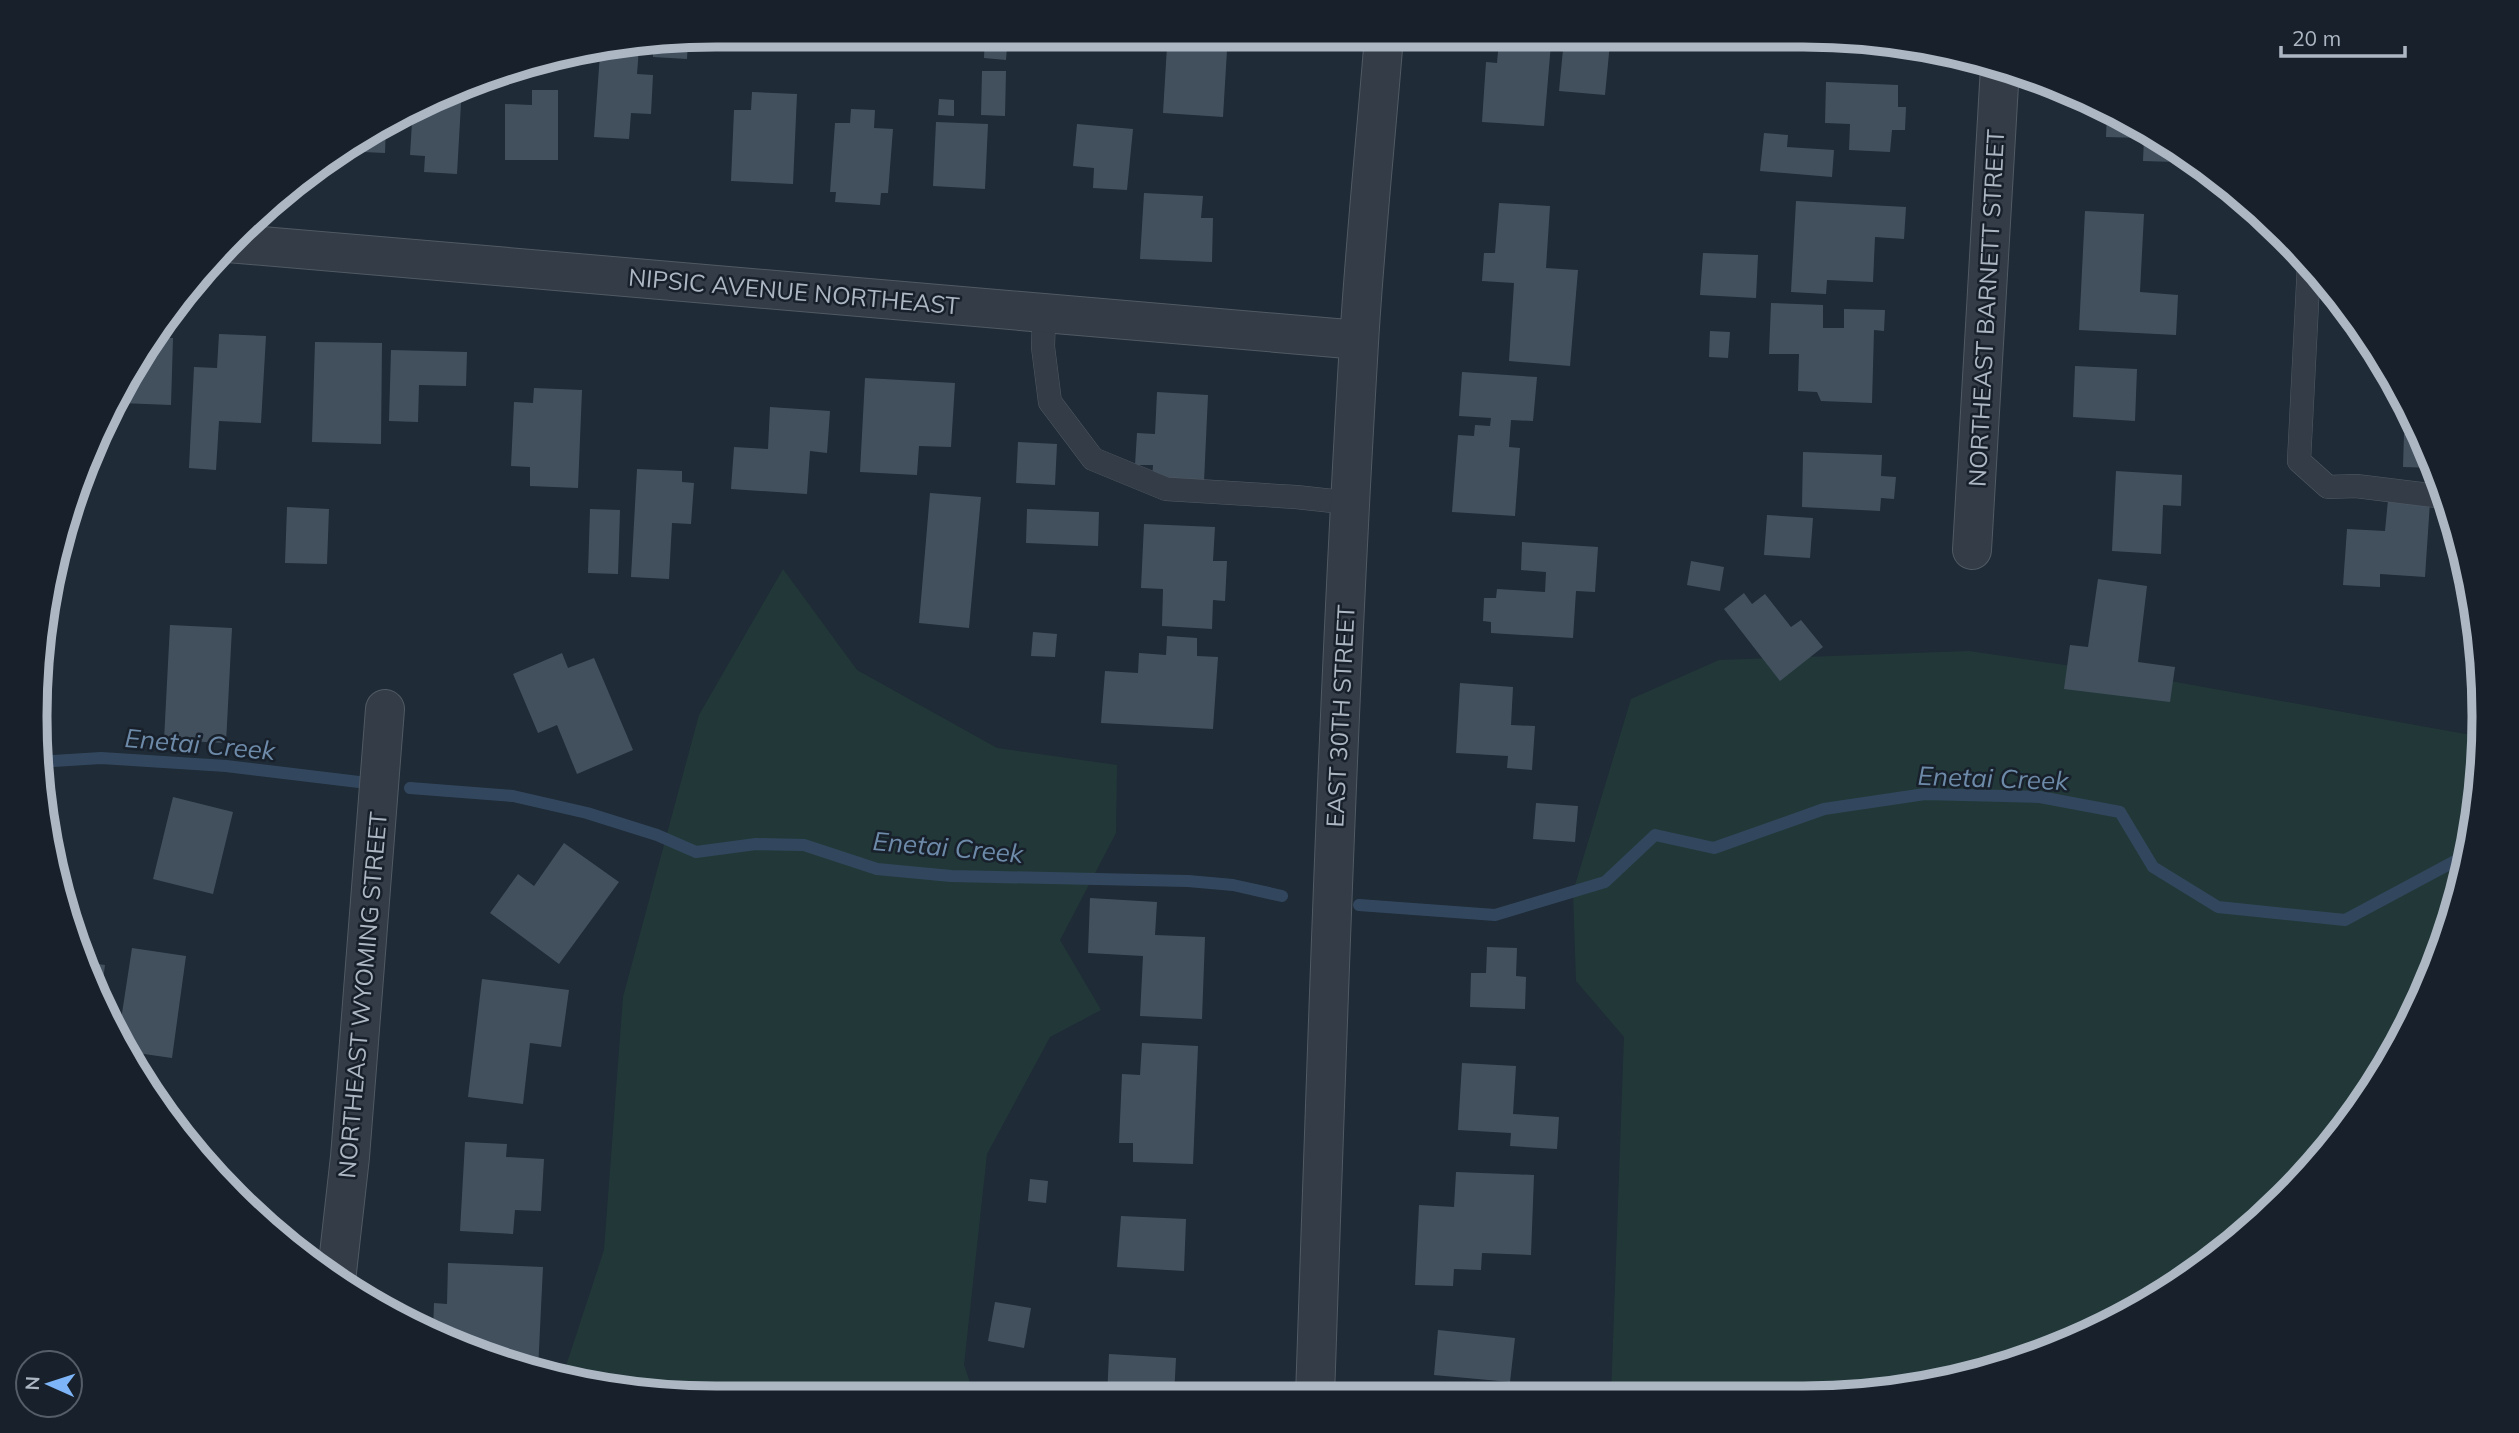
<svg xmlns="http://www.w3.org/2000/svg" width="2519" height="1433" viewBox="0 0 2519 1433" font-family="Mulish,sans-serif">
  <rect width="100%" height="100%" fill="#1f2b36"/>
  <path fill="#223838" d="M783,569l74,101 140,78 120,17 -1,68 -56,107 41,70 -51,27 -63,117 -23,211 11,32h-303l-109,-22 41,-125 19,-253 76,-282z
    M1969,651l179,26 334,60 -11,112 -39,128 -63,118 -85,104 -140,107 -123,56 -174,35h-236l13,-360 -48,-56 -3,-89 58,-193 88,-39z"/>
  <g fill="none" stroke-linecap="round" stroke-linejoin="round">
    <path stroke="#32475e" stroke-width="12" d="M37,762l64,-4 125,8 133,16
      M410,788l103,8 74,17 70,22 39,17 60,-8 48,1 73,24 74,7 237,5 45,4 49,11
      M1359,905l136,10 110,-33 50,-47 59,13 110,-39 101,-15 115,3 80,15 33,55 65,40 127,13 125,-67"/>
  </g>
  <path fill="#42505e" d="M985,35h23l-2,25 -22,-2z
    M1127,36h40l-1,8 -39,-2z
    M1827,36h20l47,10v4h-67z
    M1564,39l46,4 -5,52 -46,-4z
    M688,40l-1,19 -34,-2v-12z
    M1499,40l52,4 -7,82 -62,-4 4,-60 11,1z
    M1167,46l60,4 -4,67 -60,-4z
    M639,48l-2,26 16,1 -2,39 -20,-1 -2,26 -35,-2 6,-83z
    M982,71h24l-1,45 -24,-1z
    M1826,82l72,3v22h8l-1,23h-13l-2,22 -41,-2 1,-26 -25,-1z
    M462,86l-5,88 -33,-2 1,-16 -15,-1 3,-49z
    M532,90h26v70h-53v-56l27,1z
    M752,92l45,2 -4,90 -62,-3 3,-71h17z
    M939,99l15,1v16l-16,-1z
    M851,109l24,1 -1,18 19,1 -5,64h-7l-1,12 -45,-3 1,-10h-6l5,-69h15z
    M2107,113l70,35 -1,14 -33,-1 1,-23 -38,-1z
    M936,122l52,2 -3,65 -52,-3z
    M386,123l-1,30 -44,-2z
    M1077,124l56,5 -6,61 -34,-2 1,-20 -21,-2z
    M1764,133l24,2 -1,12 47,3 -2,27 -72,-6z
    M1144,193l59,3 -2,22h12l-1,44 -72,-3z
    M1796,201l110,6 -2,32 -29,-2 -2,45 -46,-2 -1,14 -35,-2z
    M1499,203l51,3 -4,62 32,2 -8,96 -61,-5 5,-78 -32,-2 2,-28h11z
    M2085,211l59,3 -4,78 38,3 -2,40 -97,-5z
    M1703,253l55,2 -2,43 -56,-3z
    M1771,303l52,2v23h21v-19l41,1 -1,21 -10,-1 -2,73 -51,-2 -4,-9 -19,-1 1,-37h-30z
    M1710,331l20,1 -2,26 -19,-1z
    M219,334l47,2 -5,87 -42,-2 -3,49 -27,-2 5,-101 23,1z
    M151,337l22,1 -2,67 -50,-2 1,-16z
    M315,342l67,1 -1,101 -69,-2z
    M391,350l76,2 -1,34 -47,-1 -1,37 -29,-1z
    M2075,366l62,3 -2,52 -62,-4z
    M1462,372l75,5 -4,44 -22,-1 -2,27 11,1 -5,68 -63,-4 6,-77 16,1 1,-11 15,1 1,-8 -32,-2z
    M865,378l90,5 -4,64 -32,-1 -2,29 -57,-3z
    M534,388l48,2 -4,98 -48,-2v-19l-19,-1 3,-64 19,1z
    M1157,392l51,3 -4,87 -52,-3 1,-14h-18l2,-32 18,1z
    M770,407l60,4 -3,42 -17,-2 -3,43 -76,-5 3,-42 34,2z
    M2404,434h17l15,34 -33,-1z
    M1018,442l39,2 -2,41 -39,-2z
    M1803,452l79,3 -1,21 15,1 -2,22 -13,-1 -1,13 -78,-4z
    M637,469l45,2v11l12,1 -3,41 -19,-1 -3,56 -38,-2z
    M2116,471l66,4 -1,31 -18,-1 -2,49 -49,-3z
    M930,493l51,4 -12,131 -50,-5z
    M2388,500l42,2 -5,75 -45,-3v13l-37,-2 4,-56 38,2z
    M287,507l42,2 -2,55 -42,-1z
    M590,509l30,1 -2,64 -30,-1z
    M1027,509l72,3 -1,34 -72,-3z
    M1767,515l46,3 -3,40 -46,-3z
    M1144,524l71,3 -2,34h14l-2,40 -12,-1 -1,29 -50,-3 1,-37 -22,-1z
    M1522,542l76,5 -3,45 -19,-1 -3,47 -82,-5v-11l-8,-1 1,-23h12l1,-9 48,3 1,-20 -25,-2z
    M1691,561l33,6 -4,24 -33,-6z
    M2098,579l49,7 -9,76 37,5 -5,35 -106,-13 6,-44 18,2z
    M1744,593l8,11 13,-10 26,33 10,-7 22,27 -43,34 -56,-72z
    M170,625l62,3 -6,115 -62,-3z
    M1033,632l24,2 -2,23 -24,-1z
    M1167,636l30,2v18l21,1 -5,72 -112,-6 4,-52 33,2 1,-20 27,2z
    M562,653l6,15 26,-10 39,92 -56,24 -20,-49 -19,8 -25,-59z
    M1460,683l53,4 -2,38 24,1 -3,44 -25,-2 1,-12 -52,-3z
    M173,797l60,15 -20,82 -60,-15z
    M1536,803l42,3 -3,36 -42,-3z
    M564,843l55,39 -60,82 -69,-51 28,-39 16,12z
    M1090,898l67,4 -2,33 50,2 -3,82 -62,-3 3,-60 -55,-3z
    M1487,947l30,1 -1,28 10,1 -1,32 -55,-2 1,-34h15z
    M132,948l54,8 -14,102 -42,-6 -11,-19z
    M90,963l15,2 -3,23 -9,-1 -5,-8z
    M482,979l87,11 -8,57 -31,-4 -7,61 -55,-7z
    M1142,1043l56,3 -5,118 -60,-2v-19h-14l3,-69 18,1z
    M1462,1063l54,3 -3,48 46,3 -2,32 -47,-3 1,-13 -53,-3z
    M465,1142l42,2 -1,13 38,2 -3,52 -26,-1 -2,24 -53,-3z
    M1456,1172l78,3 -3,80 -49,-2 -1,17 -27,-1 -1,17 -38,-1 4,-80 35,2z
    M1030,1179l18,2 -2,22 -18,-2z
    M1121,1216l65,3 -2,52 -67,-4z
    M448,1263l95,4 -5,103 -41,-8 -64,-32 1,-27 13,1z
    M995,1302l36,6 -7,40 -36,-7z
    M1438,1330l77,8 -5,44 -76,-7z
    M1109,1354l67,4 -2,39h-67z"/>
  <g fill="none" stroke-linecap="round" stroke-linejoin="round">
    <defs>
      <path id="lane" d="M2309,264l-10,197 29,26 28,-1 89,11
        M1044,313l-1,34 7,55 43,57 73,30 130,8 55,6"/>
      <path id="street" d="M228,243l1131,97
        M1972,550l28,-483
        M336,1281l14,-124 35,-448
        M1315,1397c12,-352 23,-703 44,-1054 6,-102 17,-205 25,-307"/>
    </defs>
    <use href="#lane" stroke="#505a65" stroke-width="24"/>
    <use href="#street" stroke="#505a65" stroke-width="40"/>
    <use href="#lane" stroke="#333c47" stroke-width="23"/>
    <use href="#street" stroke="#333c47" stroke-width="38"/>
  </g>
  <g text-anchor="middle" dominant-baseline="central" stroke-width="5" stroke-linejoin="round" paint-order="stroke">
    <g font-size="24" fill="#adb7c4" stroke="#18212b">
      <text transform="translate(794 291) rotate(5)">NIPSIC AVENUE NORTHEAST</text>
      <text transform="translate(1986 308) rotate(-87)">NORTHEAST BARNETT STREET</text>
      <text transform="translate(1340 716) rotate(-87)">EAST 30TH STREET</text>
      <text transform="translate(362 995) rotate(-85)">NORTHEAST WYOMING STREET</text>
    </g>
    <g font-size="26" font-style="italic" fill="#6d8aa9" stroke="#18212b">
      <text transform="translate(200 744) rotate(5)">Enetai Creek</text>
      <text transform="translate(1993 778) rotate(2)">Enetai Creek</text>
      <text transform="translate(948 847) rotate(5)">Enetai Creek</text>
    </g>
  </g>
  <path d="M0 0H2519V1433H0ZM716 47H1803A669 669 0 0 1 2472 716V717A669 669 0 0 1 1803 1386H716A669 669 0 0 1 47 717V716A669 669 0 0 1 716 47Z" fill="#18212b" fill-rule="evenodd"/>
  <path fill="none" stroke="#adb7c4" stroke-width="9" d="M716 47H1803A669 669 0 0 1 2472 716V717A669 669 0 0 1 1803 1386H716A669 669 0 0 1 47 717V716A669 669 0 0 1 716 47Z"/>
  <g transform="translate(49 1384) rotate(273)"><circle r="33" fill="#18212b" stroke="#545d68" stroke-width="2"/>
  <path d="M0-5L12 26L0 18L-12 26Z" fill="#7db5f8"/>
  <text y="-10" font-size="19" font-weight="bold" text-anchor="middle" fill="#adb7c4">N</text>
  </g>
  <path d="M2281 46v10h124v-10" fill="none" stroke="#adb7c4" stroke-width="3.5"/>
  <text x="2292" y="46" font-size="21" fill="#adb7c4" stroke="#18212b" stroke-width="5" paint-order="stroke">20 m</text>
</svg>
